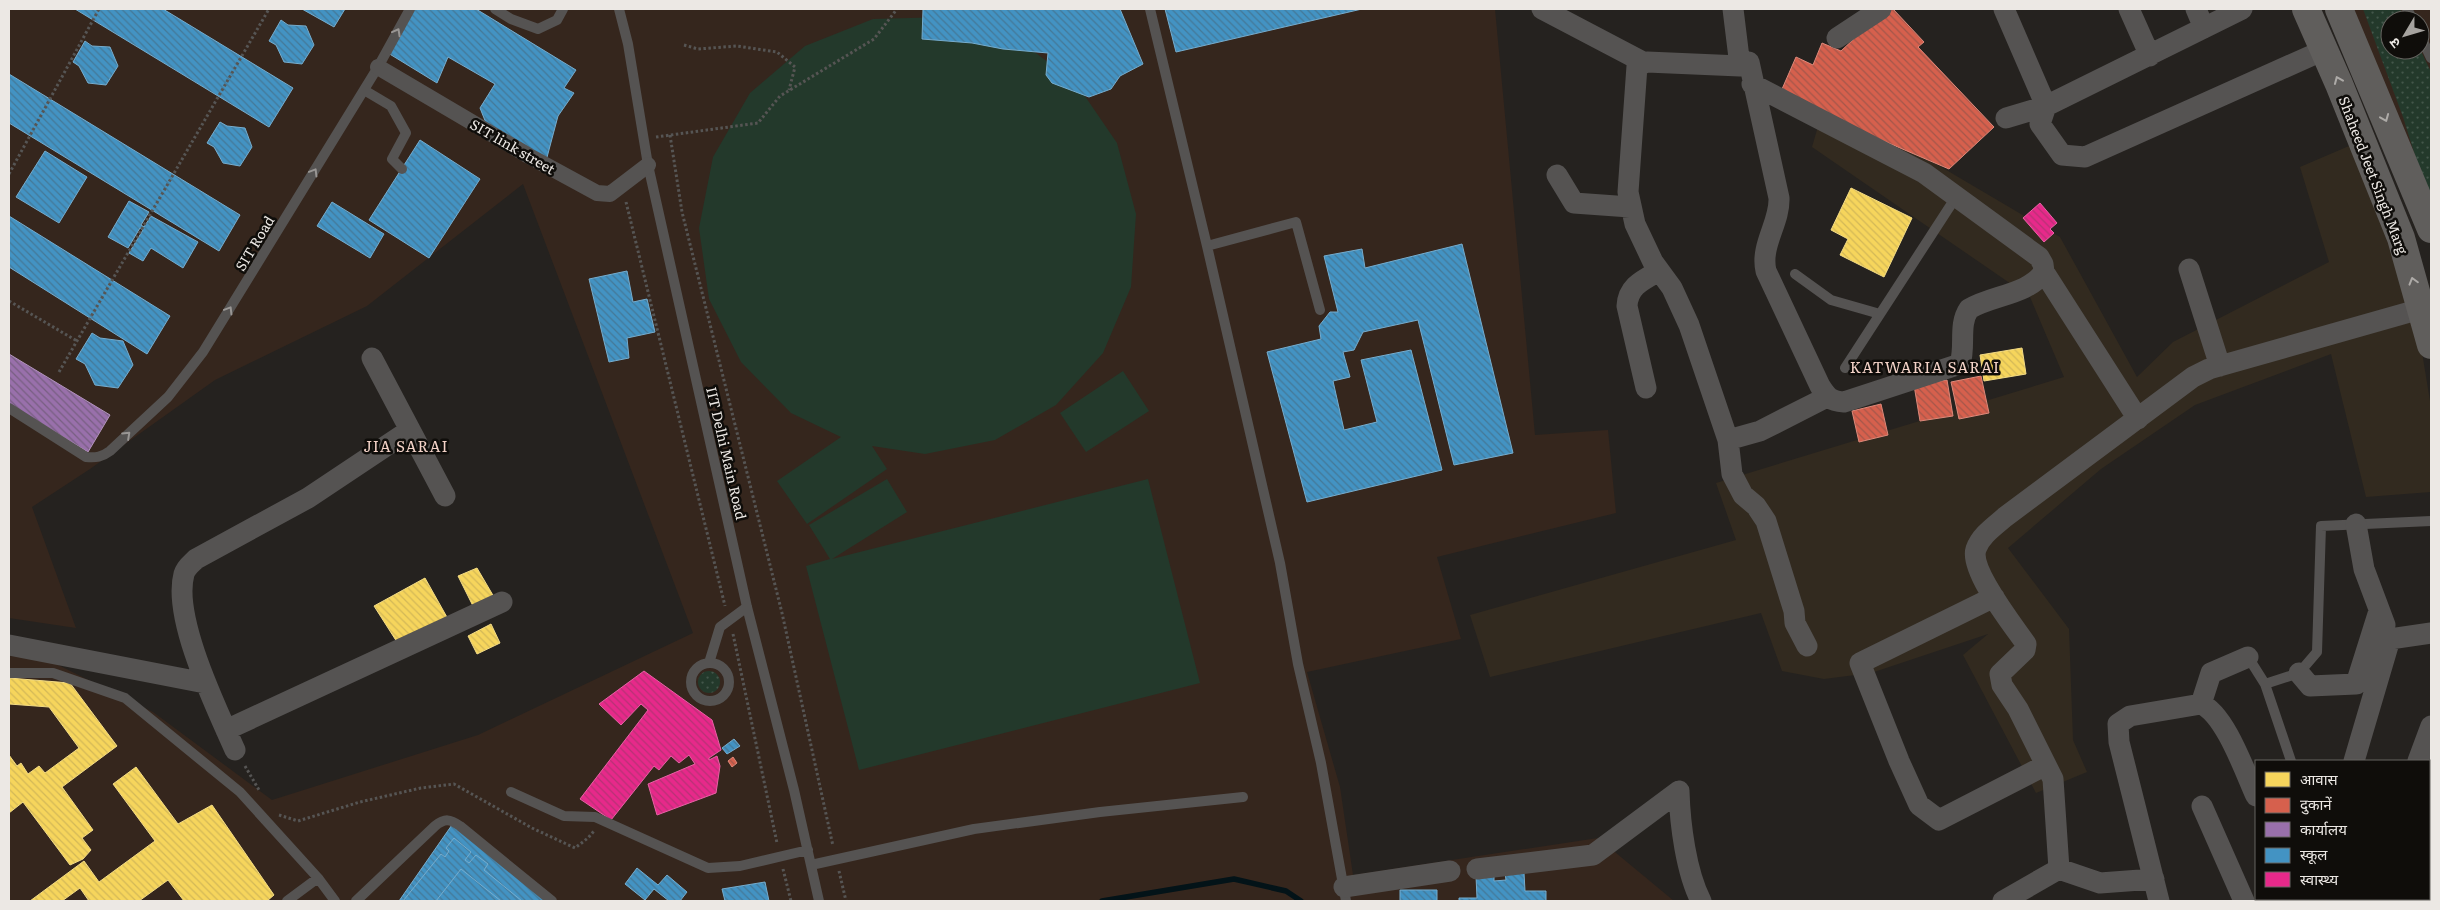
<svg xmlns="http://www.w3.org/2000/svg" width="2440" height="910" viewBox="0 0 2440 910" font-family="Literata,'Noto Sans Devanagari',serif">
  <defs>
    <pattern id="grass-dots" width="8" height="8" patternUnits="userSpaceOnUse" patternTransform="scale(1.25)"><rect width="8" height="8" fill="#23392b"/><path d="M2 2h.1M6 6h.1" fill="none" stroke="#43564a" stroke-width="1.8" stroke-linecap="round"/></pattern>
    <pattern id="homes-back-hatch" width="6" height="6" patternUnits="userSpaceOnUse" patternTransform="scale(1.25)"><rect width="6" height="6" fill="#f6d55c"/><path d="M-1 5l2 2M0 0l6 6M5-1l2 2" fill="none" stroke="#d3b857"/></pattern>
    <pattern id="shops-back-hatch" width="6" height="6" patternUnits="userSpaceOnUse" patternTransform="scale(1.25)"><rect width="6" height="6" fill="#d6604d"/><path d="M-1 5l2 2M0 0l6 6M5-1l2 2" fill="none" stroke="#a4574a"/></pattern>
    <pattern id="offices-back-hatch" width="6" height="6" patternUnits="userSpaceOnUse" patternTransform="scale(1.25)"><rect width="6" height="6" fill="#9970ab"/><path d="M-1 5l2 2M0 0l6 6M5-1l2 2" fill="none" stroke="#785f82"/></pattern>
    <pattern id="schools-back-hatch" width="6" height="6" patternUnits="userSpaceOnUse" patternTransform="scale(1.25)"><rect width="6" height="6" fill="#4393c3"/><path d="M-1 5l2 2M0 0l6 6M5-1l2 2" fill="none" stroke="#447897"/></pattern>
    <pattern id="health-back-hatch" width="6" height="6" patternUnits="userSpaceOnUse" patternTransform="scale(1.25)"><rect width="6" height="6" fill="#e7298a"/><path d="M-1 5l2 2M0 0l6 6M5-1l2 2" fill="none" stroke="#b73275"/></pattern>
  </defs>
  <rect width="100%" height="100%" fill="#25221f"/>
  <path fill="#322a1f" d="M1826,99l234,138 77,140 36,-35 156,-80 -29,-95 56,-24 61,179 14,85v85l-65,5 -35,-143 -136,51 -94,64 -93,79 61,81 4,111 14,32 -51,21 -73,-138 25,-21 -117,39 -47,6 -42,-8 -21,-58 -271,64 -20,-62 266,-75 -20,-57 348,-106 -34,-80 -218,-150z"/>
  <path fill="#35261d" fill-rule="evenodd" d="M9,9h1486l40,426 73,-5 8,83 -179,44 24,82 -154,33 33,115 13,88 245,-37 76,63h-1665v-245l33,1 111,55 119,88 206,-65 215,-102 -170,-449 -156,122 -152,74 -125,89 -58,38 44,121 -67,-10z
    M2354,9h77v211zM2390,20h30v30h-30z"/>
  <path fill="url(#grass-dots)" d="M2363,9h37l6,11h-16v30l30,-1 11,23v135l-28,-90z
    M698 682a11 11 0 1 1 22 0a11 11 0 1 1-22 0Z"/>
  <path fill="#23392b" d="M947,17l70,22 59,44 41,60 19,71 -5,73 -28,66 -47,52 -61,35 -70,14 -53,-8 15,23 -80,55 -30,-43 64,-44 -50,-24 -50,-51 -32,-63 -10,-71 14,-71 37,-64 55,-47 68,-27z
    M1123,371l26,40 -63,41 -26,-39z
    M887,479l20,33 -75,47 316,-80 52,204 -341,87 -53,-204 24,-7 -21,-34z"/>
  <path fill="url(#homes-back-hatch)" stroke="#f3db85" d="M1851,188l61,30 -28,59 -44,-22 8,-16 -17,-9z
    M2022,348l4,26 -42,7 -4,-26z
    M477,568l17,29 -20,11 -16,-32z
    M425,578l23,41 -51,23 -23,-36z
    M491,624l9,19 -23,11 -9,-18z
    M9,678l61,5 47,63 -55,41 31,43 -11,8 9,12 -8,9 -13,6 -47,-63 -14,11v-58l8,11 4,-3 7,11 11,-8 6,7 34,-25 -30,-41 -40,-3z
    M136,767l42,57 34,-19 62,90 -7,6h-83l-16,-21 -29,21h-50l-9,-13 -18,13h-32l54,-40 15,21 56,-41 -42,-57z"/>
  <path fill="url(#shops-back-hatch)" stroke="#dd897a" d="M1886,9h7l31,33 -6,5 76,80 -45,42 -170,-73 17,-39 17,8 9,-22 19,8z
    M1981,376l8,37 -30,6 -8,-37z
    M1947,380l6,36 -33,5 -6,-36z
    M1881,404l7,31 -29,7 -7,-31z
    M733,757l4,6 -5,4 -4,-6z"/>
  <path fill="url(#offices-back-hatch)" stroke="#b294bc" d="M9,354l101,61 -22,37 -79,-48z"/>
  <path fill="url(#schools-back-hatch)" stroke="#76accd" d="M75,9h88l130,79 -24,39z
    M302,9h43l-11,18z
    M414,9h62l100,61 -12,18 10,5 -16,23 -12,45 -58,-33 -8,-20 15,-24 -47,-27 -11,26 -49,-30z
    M923,9h197l23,55 -23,12 -9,13 -22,8 -37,-14 -6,-8 2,-22 -45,-4 -31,-6 -50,-4z
    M1165,9h197l-186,43z
    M281,20l7,5 18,1 8,19 -12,19 -18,-2 -8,-17 -7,-4z
    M85,41l7,5 18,1 8,19 -12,19 -18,-2 -9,-17 -6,-4z
    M9,74l231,141 -21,36 -210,-128z
    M220,122l7,4 18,2 7,19 -12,19 -17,-3 -9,-16 -7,-4z
    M420,140l60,39 -51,79 -60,-38z
    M45,151l42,26 -28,46 -43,-26z
    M129,201l20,11 -8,13 3,2 7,-11 47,26 -15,26 -32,-20 -8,13 -14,-8 14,-23 -3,-2 -12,20 -20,-11z
    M332,202l52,32 -14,24 -53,-32z
    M9,216l161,100 -23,38 -138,-87z
    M1462,244l51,209 -59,12 -36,-145 -55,12 -9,18 -11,2 7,25 -17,4 11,49 33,-8 -16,-62 50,-10 31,120 -135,32 -40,-150 54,-13 -2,-13 11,-14h8l-14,-56 38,-7 3,19z
    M627,271l6,31 14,-3 8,33 -28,6 2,20 -20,4 -20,-83z
    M92,333l8,5 23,3 10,24 -15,23 -23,-3 -10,-21 -9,-5z
    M734,739l6,7 -13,8 -5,-6z
    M454,822l96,79h-151z
    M454,838l17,14 -6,8 4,3 7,-8 12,9 -4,6 38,31h-21l-40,-32 -25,32h-33l38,-47 4,3 4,-6 -3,-3z
    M637,868l21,17 9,-10 20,17 -7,9h-11l-15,-12 -9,11 -20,-16z
    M1505,873h19l1,18h21v10h-87v-3h18l-1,-22 18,-1v6l12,-1z
    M765,882l4,19h-44l-3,-12z
    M1400,890h37v11h-37z"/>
  <path fill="url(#health-back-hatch)" stroke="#e862a5" d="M2040,203l17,20 -7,6 4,4 -10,9 -21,-24z
    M644,671l68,49 9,30 -12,8v2l8,-4 3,10 -4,27 -59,22 -9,-31 47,-20 -6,-9 -10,8 -8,-7 -12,14 -5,-4 -43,54 -31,-21 68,-89 -7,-6 -20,21 -22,-21z"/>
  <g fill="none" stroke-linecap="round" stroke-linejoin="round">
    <path stroke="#031318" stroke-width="5.5" d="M1102,901l132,-22 52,12 15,10"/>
    <path stroke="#565554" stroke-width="3" stroke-dasharray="2.5 2.5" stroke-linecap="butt" d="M684,45l14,4 39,-3 40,6 18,15 -6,23
      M670,135l12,77 100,401 51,233
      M656,137l102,-14 22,-27 94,-57 23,-30
      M9,174l90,-165
      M626,202l99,404
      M9,301l68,40
      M59,372l210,-363
      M733,634l44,209
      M245,766l14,24
      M279,815l19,6 62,-19 61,-14 33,-4 78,44 43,20 13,-10 6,-7
      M783,869l8,32
      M839,871l7,30"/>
    <path stroke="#555352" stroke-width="10" d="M495,9l16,10 27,10 19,-9 6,-11
      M619,9l9,35 20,121 99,442 47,183 25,111
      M1150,9l57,237 73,317 18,101 23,99 25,138
      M2407,9l6,11
      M2420,35l11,23
      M364,90l27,16 15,27 -14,26 10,10
      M1207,246l89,-24 24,88
      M1795,274l36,26 49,14
      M1845,368l111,-171
      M9,408l77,49c10,1 16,0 24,-6l58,-54 35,-45 175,-285 32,-58
      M2248,657l17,27 34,-11 18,-21 4,-126 110,-5
      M709,663l11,-36 27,-20
      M691 682a19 19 0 1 1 38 0a19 19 0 1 1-38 0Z
      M9,673h44l72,25 115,94 78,86 17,23
      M2265,684l26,77
      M511,792l53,24 31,1 113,51 32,-2 68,-16
      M811,865l163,-36 126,-17 143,-15
      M287,901l31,-23
      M356,901l79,-75c10,-8 15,-7 25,0l92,75"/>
    <path stroke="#555352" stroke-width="16" d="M378,67l151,89 68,37 13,1 38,-29"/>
    <path stroke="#555352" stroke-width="21" d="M1542,9l101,53
      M1733,9l7,57
      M2004,9l42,97 196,-97
      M2129,9l21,47
      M2196,9l8,19
      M1837,38l44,-29
      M1752,84l172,89 115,84 4,7 1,8c-16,23 -52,23 -75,37 -11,16 -3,37 -9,55l-116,38c-14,-1 -17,-5 -24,-16l-54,-115c-6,-26 14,-48 13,-73l-30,-136 -9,4 -93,-4 -10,4 -9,126 7,32 18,38 19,26 17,37 39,115 4,34 11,21 13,11 10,15 28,90 1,12 12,23
      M2046,106l-6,18 22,31 23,2 239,-107
      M2006,118l40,-12
      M1557,175l17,28 56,4
      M2189,269l31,97
      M2044,272l94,147
      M372,358l73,138
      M1646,388l-19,-82c1,-20 16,-26 32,-35
      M1728,440l32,-9 67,-34
      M2356,524l8,45 21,56
      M1994,597l-134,66 39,98 20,44 20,15 107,-55
      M9,645l196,38
      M2299,673l11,13 46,-2 23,-73
      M2201,704l10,-31 37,-16
      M226,730l276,-128
      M235,750c-18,-41 -63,-132 -51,-176 2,-7 7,-10 12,-15l112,-61 102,-68
      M2354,761l36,-122 41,-6
      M2418,761l13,-35
      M1679,791c1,33 7,81 22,110
      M2202,806l42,95
      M1477,869l116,-14 86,-64
      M2154,879l-54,4 -41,-14 -6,-90 -35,-70 -16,-24 -2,-11 25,-24 1,-6c-13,-19 -57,-74 -50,-95 5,-14 19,-23 29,-32l188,-140 16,-8 222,-63
      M1344,887l106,-16
      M2306,899l1,2
      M2003,901l56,-32
      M2159,901l-40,-159 -1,-18 12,-8 71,-12c24,10 44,68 55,92
      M2370,901l1,-2"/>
    <path stroke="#605e5c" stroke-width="28" d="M2306,9l33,75 62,154 30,107
      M2339,9l92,220"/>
  </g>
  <defs><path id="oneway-chevron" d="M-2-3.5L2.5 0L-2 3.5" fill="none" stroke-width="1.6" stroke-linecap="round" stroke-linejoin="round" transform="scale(1.25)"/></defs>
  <g stroke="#999694">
    <use href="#oneway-chevron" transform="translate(397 32) rotate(-61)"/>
    <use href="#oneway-chevron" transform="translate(314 172) rotate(-59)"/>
    <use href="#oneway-chevron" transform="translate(229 310) rotate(-59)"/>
    <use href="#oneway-chevron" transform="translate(127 435) rotate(-43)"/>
  </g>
  <g stroke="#adaaa7">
    <use href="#oneway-chevron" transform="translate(2338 80) rotate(-113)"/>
    <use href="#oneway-chevron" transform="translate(2385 118) rotate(68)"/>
    <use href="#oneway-chevron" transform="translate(2413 281) rotate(-106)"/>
  </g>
  <g text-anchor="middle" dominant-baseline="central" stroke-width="5" stroke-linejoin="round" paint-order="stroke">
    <g font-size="14" fill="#ece8e4" stroke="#0f0d0a">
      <text transform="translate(513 146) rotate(30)">SIT link street</text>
      <text transform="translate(2374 175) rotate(69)">Shaheed Jeet Singh Marg</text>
      <text transform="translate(254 243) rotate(-59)">SIT Road</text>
      <text transform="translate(727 453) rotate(77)">IIT Delhi Main Road</text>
    </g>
    <g font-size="15" letter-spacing="1" fill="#f4d3c8" stroke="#0f0d0a">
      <text x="1925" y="366">KATWARIA SARAI</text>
      <text x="406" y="445">JIA SARAI</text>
    </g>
  </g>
  <rect width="2440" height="910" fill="none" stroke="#ece8e4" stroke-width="20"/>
  <rect x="2255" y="760" width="175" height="140" fill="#0f0d0a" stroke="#676561"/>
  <rect x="2265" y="772" width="25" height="15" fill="#f6d55c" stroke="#676561"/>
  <text x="2300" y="785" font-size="15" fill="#ece8e4">आवास</text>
  <rect x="2265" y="798" width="25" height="15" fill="#d6604d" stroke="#676561"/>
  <text x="2300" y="810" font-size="15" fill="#ece8e4">दुकानें</text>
  <rect x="2265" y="822" width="25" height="15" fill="#9970ab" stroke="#676561"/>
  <text x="2300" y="835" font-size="15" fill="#ece8e4">कार्यालय</text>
  <rect x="2265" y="848" width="25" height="15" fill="#4393c3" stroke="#676561"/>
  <text x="2300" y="860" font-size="15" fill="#ece8e4">स्कूल</text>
  <rect x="2265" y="872" width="25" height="15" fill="#e7298a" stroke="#676561"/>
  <text x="2300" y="885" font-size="15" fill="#ece8e4">स्वास्थ्य</text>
  <g transform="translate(2405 35) rotate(232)"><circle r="24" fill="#0f0d0a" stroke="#676561"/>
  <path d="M0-4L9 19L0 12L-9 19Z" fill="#a6a39f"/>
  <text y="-8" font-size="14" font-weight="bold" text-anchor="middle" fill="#ece8e4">उ</text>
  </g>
</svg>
